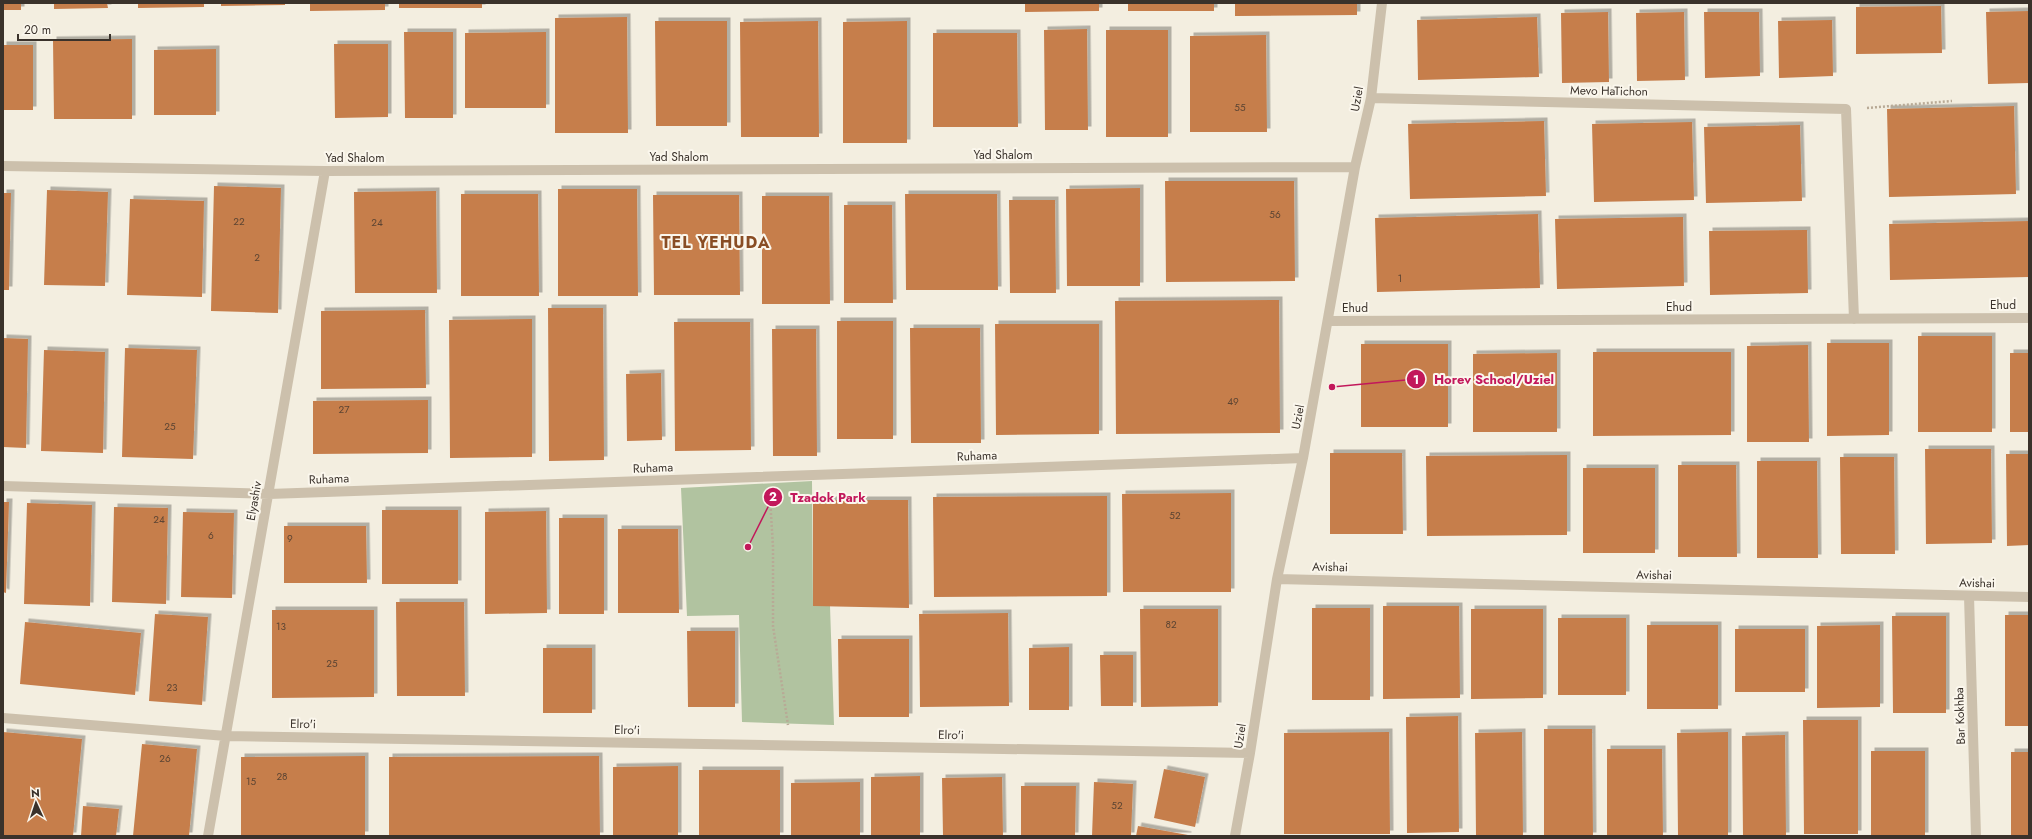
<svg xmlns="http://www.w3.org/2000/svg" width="2032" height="839" viewBox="0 0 2032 839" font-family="Jost,sans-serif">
  <defs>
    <filter id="shadow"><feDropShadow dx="3.5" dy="-3.5" stdDeviation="0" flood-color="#0004"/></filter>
  </defs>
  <rect width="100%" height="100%" fill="#f3eee0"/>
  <path fill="#b1c3a0" d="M812,481l1,124 17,1 4,119 -92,-3 -3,-107 -52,1 -6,-128z"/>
  <path fill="#c67e4c" filter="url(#shadow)" d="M3,3h18v7h-18z
    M54,3h53l1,5 -54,1z
    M138,3h66v4l-66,1z
    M221,3h64v2l-64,1z
    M310,3h75v7l-75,1z
    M399,3h83v5h-83z
    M1025,3h74v8l-74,1z
    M1128,3h86v8h-86z
    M1235,3h122v12l-122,1z
    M1941,6l1,47 -86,1v-47z
    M2029,11v72l-41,1 -2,-72z
    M1608,12l1,70 -47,1 -1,-70z
    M1684,12l1,68 -48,1 -1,-68z
    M1704,12h55l1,64 -55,2z
    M627,17l1,116h-73v-115z
    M1537,17l2,60 -121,3 -1,-60z
    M1832,20l1,56 -54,2 -1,-57z
    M655,21h72v105h-71z
    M818,21l1,116h-78l-1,-115z
    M907,21v122h-64v-121z
    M1087,29l1,101h-43l-1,-100z
    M1106,30h62v107h-62z
    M404,32h49v86h-48z
    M546,32v76h-81v-75z
    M933,33h84l1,94h-85z
    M1266,35l1,97h-77v-96z
    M132,39v80h-78l-1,-79z
    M334,44h54v73l-53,1z
    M3,45h30v65h-30z
    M216,49v66h-62v-65z
    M2014,106l2,88 -127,3 -2,-88z
    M1544,121l2,75 -136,3 -2,-75z
    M1692,122l2,78 -100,2 -2,-78z
    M1800,125l2,76 -96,2 -2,-76z
    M1165,181h129l1,100 -129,1z
    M214,186l67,2 -3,125 -67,-2z
    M1140,188v98h-73l-1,-97z
    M558,189h79l1,107h-80z
    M47,190l61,2 -3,94 -61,-1z
    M436,191l1,102h-82l-1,-101z
    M3,193h8l-2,97h-6z
    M461,194h77l1,102h-78z
    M905,194h92l1,96h-92z
    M653,195h86l1,100h-86z
    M762,196h67l1,108h-68z
    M130,199l74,2 -2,96 -75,-2z
    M1009,200h46l1,93h-46z
    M844,205h48l1,98h-49z
    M1538,214l2,74 -163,4 -2,-74z
    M1683,217l1,69 -127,3 -2,-70z
    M2029,221v56l-139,3 -1,-56z
    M1807,230l1,63 -98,2 -1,-64z
    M1279,300l1,133 -164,1 -1,-133z
    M548,308h55l1,152 -55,1z
    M425,310l1,78 -105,1v-78z
    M532,319v138l-82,1 -1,-138z
    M837,321h56v118h-56z
    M674,322h76l1,128 -76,1z
    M995,324h104v110l-103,1z
    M910,328h70l1,115h-70z
    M772,329h44l1,127h-44z
    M1918,336h74v96h-74z
    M3,338l25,1 -2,109 -23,-1z
    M1827,343h62v92l-62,1z
    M1361,344h87v83h-87z
    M1808,345l1,97h-62v-96z
    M125,348l72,2 -4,109 -71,-2z
    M44,350l61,2 -2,101 -62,-2z
    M1593,352h138v83l-138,1z
    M1557,353v79h-84v-78z
    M2010,353h19v79h-19z
    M661,373l1,67 -35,1 -1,-67z
    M428,400v53l-115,1v-53z
    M1925,449h66l1,94 -66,1z
    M1330,453h72l1,81h-73z
    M2006,454h23v91l-22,1z
    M1567,455v80l-140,1 -1,-80z
    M1840,457h54l1,97h-54z
    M1757,461h60l1,97h-61z
    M1678,465h58l1,92h-59z
    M1583,468h72v85h-72z
    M1231,493v99h-108l-1,-98z
    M1107,496v100l-173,1 -1,-100z
    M813,500h95l1,108 -96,-2z
    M3,502h6l-3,91 -3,-1z
    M27,503l65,2 -2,101 -66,-2z
    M114,507l54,1 -2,96 -54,-2z
    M382,510h76v74h-76z
    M546,511l1,102 -62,1v-102z
    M183,512l51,1 -2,85 -51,-1z
    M559,518h45v96h-45z
    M284,526h82l1,57h-83z
    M618,529h60l1,84h-61z
    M396,602h68l1,94h-68z
    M1383,606h76l1,92 -77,1z
    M1312,608h58v92h-58z
    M1140,609h78v97l-77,1z
    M1471,609h72v89l-72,1z
    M272,610h102v87l-102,1z
    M1008,613l1,93 -89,1 -1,-93z
    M155,614l53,3 -6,88 -53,-4z
    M2005,615h24v111h-24z
    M1892,616h54v97h-53z
    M1558,618h68v77h-68z
    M25,622l116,11 -6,62 -115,-11z
    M1647,625h71v84h-71z
    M1880,625v82l-63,1v-82z
    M1735,629h70v63h-70z
    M687,631h48v76h-47z
    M838,639h71v78h-70z
    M1069,647v63h-40v-62z
    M543,648h49v65h-49z
    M1100,655h33v51h-32z
    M1458,716l1,116 -52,1 -1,-116z
    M1803,720h55v114h-54z
    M1544,729h48l1,107h-49z
    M3,732l79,7 -9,97h-70z
    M1389,732l1,102h-106v-101z
    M1522,732l1,104h-47l-1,-103z
    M1728,732v104h-50l-1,-103z
    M1785,735l1,101h-43l-1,-100z
    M142,744l55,5 -8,87h-56z
    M1607,749h55l1,87h-56z
    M1871,751h54v85h-54z
    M2011,752h18v84h-18z
    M365,756v79h-124v-78z
    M599,756l1,80h-211v-79z
    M678,766v70h-65v-69z
    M1164,769l41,8 -10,50 -41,-9z
    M699,770h81v66h-81z
    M920,776v60h-49v-59z
    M1002,777l1,59h-60l-1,-58z
    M860,782v54h-69v-53z
    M1094,782l39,2 -2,52h-39z
    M1021,786h55l-1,50h-54z
    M83,806l36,3 -3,27h-35z
    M1138,826l50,9v1h-52z"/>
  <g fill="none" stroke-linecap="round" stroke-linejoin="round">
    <path stroke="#b8aa96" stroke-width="2.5" stroke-dasharray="2 2" stroke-linecap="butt" d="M1867,108l85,-7
      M770,497l3,50v79l15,99"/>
    <path stroke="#ccc0ac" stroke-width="10" d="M1371,98l475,11 8,210
      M3,166l322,5 1030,-4
      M1329,321l700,-3
      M3,486l266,8 1034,-36
      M1277,579l752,18
      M1969,596l7,240
      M3,718l223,18 1024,17
      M208,836l117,-665
      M1235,836l15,-83 27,-174 26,-121 52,-291 16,-69 11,-95"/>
  </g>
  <g text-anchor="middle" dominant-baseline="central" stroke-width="4" stroke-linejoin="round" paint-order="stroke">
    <g font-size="10" fill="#5d4533">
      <text x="1240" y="107">55</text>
      <text x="1275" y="214">56</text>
      <text x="239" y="221">22</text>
      <text x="377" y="222">24</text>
      <text x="257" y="257">2</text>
      <text x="1400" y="278">1</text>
      <text x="1233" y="401">49</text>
      <text x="344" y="409">27</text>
      <text x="170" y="426">25</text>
      <text x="1175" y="515">52</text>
      <text x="159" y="519">24</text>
      <text x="211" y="535">6</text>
      <text x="290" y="538">9</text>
      <text x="1171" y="624">82</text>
      <text x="281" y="626">13</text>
      <text x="332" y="663">25</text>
      <text x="172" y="687">23</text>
      <text x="165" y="758">26</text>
      <text x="282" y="776">28</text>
      <text x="251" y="781">15</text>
      <text x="1117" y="805">52</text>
    </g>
    <g font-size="12" fill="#3a322b" stroke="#fbf7ed">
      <text transform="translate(1609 91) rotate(1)">Mevo HaTichon</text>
      <text transform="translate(1357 99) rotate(-80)">Uziel</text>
      <text x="1003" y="155">Yad Shalom</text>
      <text x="679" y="157">Yad Shalom</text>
      <text x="355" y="158">Yad Shalom</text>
      <text x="2003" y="305">Ehud</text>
      <text x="1679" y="307">Ehud</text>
      <text x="1355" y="308">Ehud</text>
      <text transform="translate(1298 417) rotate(-79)">Uziel</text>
      <text transform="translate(977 456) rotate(-2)">Ruhama</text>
      <text transform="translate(653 468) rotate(-2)">Ruhama</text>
      <text transform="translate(329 479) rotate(-2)">Ruhama</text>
      <text transform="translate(254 501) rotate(-80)">Elyashiv</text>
      <text transform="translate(1330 567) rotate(1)">Avishai</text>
      <text transform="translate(1654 575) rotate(1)">Avishai</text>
      <text transform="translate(1977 583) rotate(1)">Avishai</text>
      <text transform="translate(1960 716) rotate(-92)">Bar Kokhba</text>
      <text transform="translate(303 724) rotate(1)">Elro'i</text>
      <text transform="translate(627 730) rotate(1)">Elro'i</text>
      <text transform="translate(951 735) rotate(1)">Elro'i</text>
      <text transform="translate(1240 736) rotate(-81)">Uziel</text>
    </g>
    <g font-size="16" font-weight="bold" letter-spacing="1" fill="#894d24" stroke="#fbf7ed">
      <text x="716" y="242">TEL YEHUDA</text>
    </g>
  </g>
  <path fill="none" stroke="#c2185b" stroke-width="1.5" d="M1332 387L1416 379M748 547L773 497"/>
  <g fill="#c2185b" stroke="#fbf7ed" stroke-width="1.5">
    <circle cx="1332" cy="387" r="4"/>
    <circle cx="748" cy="547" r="4"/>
    <circle cx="1416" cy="379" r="10"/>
    <circle cx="773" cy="497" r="10"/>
  </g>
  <g font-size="12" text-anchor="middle" font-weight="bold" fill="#fff">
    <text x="1416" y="384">1</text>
    <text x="773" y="501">2</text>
  </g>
  <g font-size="13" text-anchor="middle" font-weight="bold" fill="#c2185b" stroke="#fbf7ed" stroke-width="4" stroke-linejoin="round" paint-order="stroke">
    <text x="1494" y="384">Horev School/Uziel</text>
    <text x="828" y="502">Tzadok Park</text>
  </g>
  <rect width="2032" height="839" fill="none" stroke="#3a322b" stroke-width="8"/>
  <g transform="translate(36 803) rotate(357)" stroke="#fbf7ed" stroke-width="3" paint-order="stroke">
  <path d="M0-3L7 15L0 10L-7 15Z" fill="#3a322b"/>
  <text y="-6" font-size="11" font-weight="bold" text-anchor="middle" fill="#3a322b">N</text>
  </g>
  <path d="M18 34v6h92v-6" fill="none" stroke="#3a322b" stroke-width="2"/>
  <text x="24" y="34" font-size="12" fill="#3a322b" stroke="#fbf7ed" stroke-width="3" paint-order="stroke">20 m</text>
</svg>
